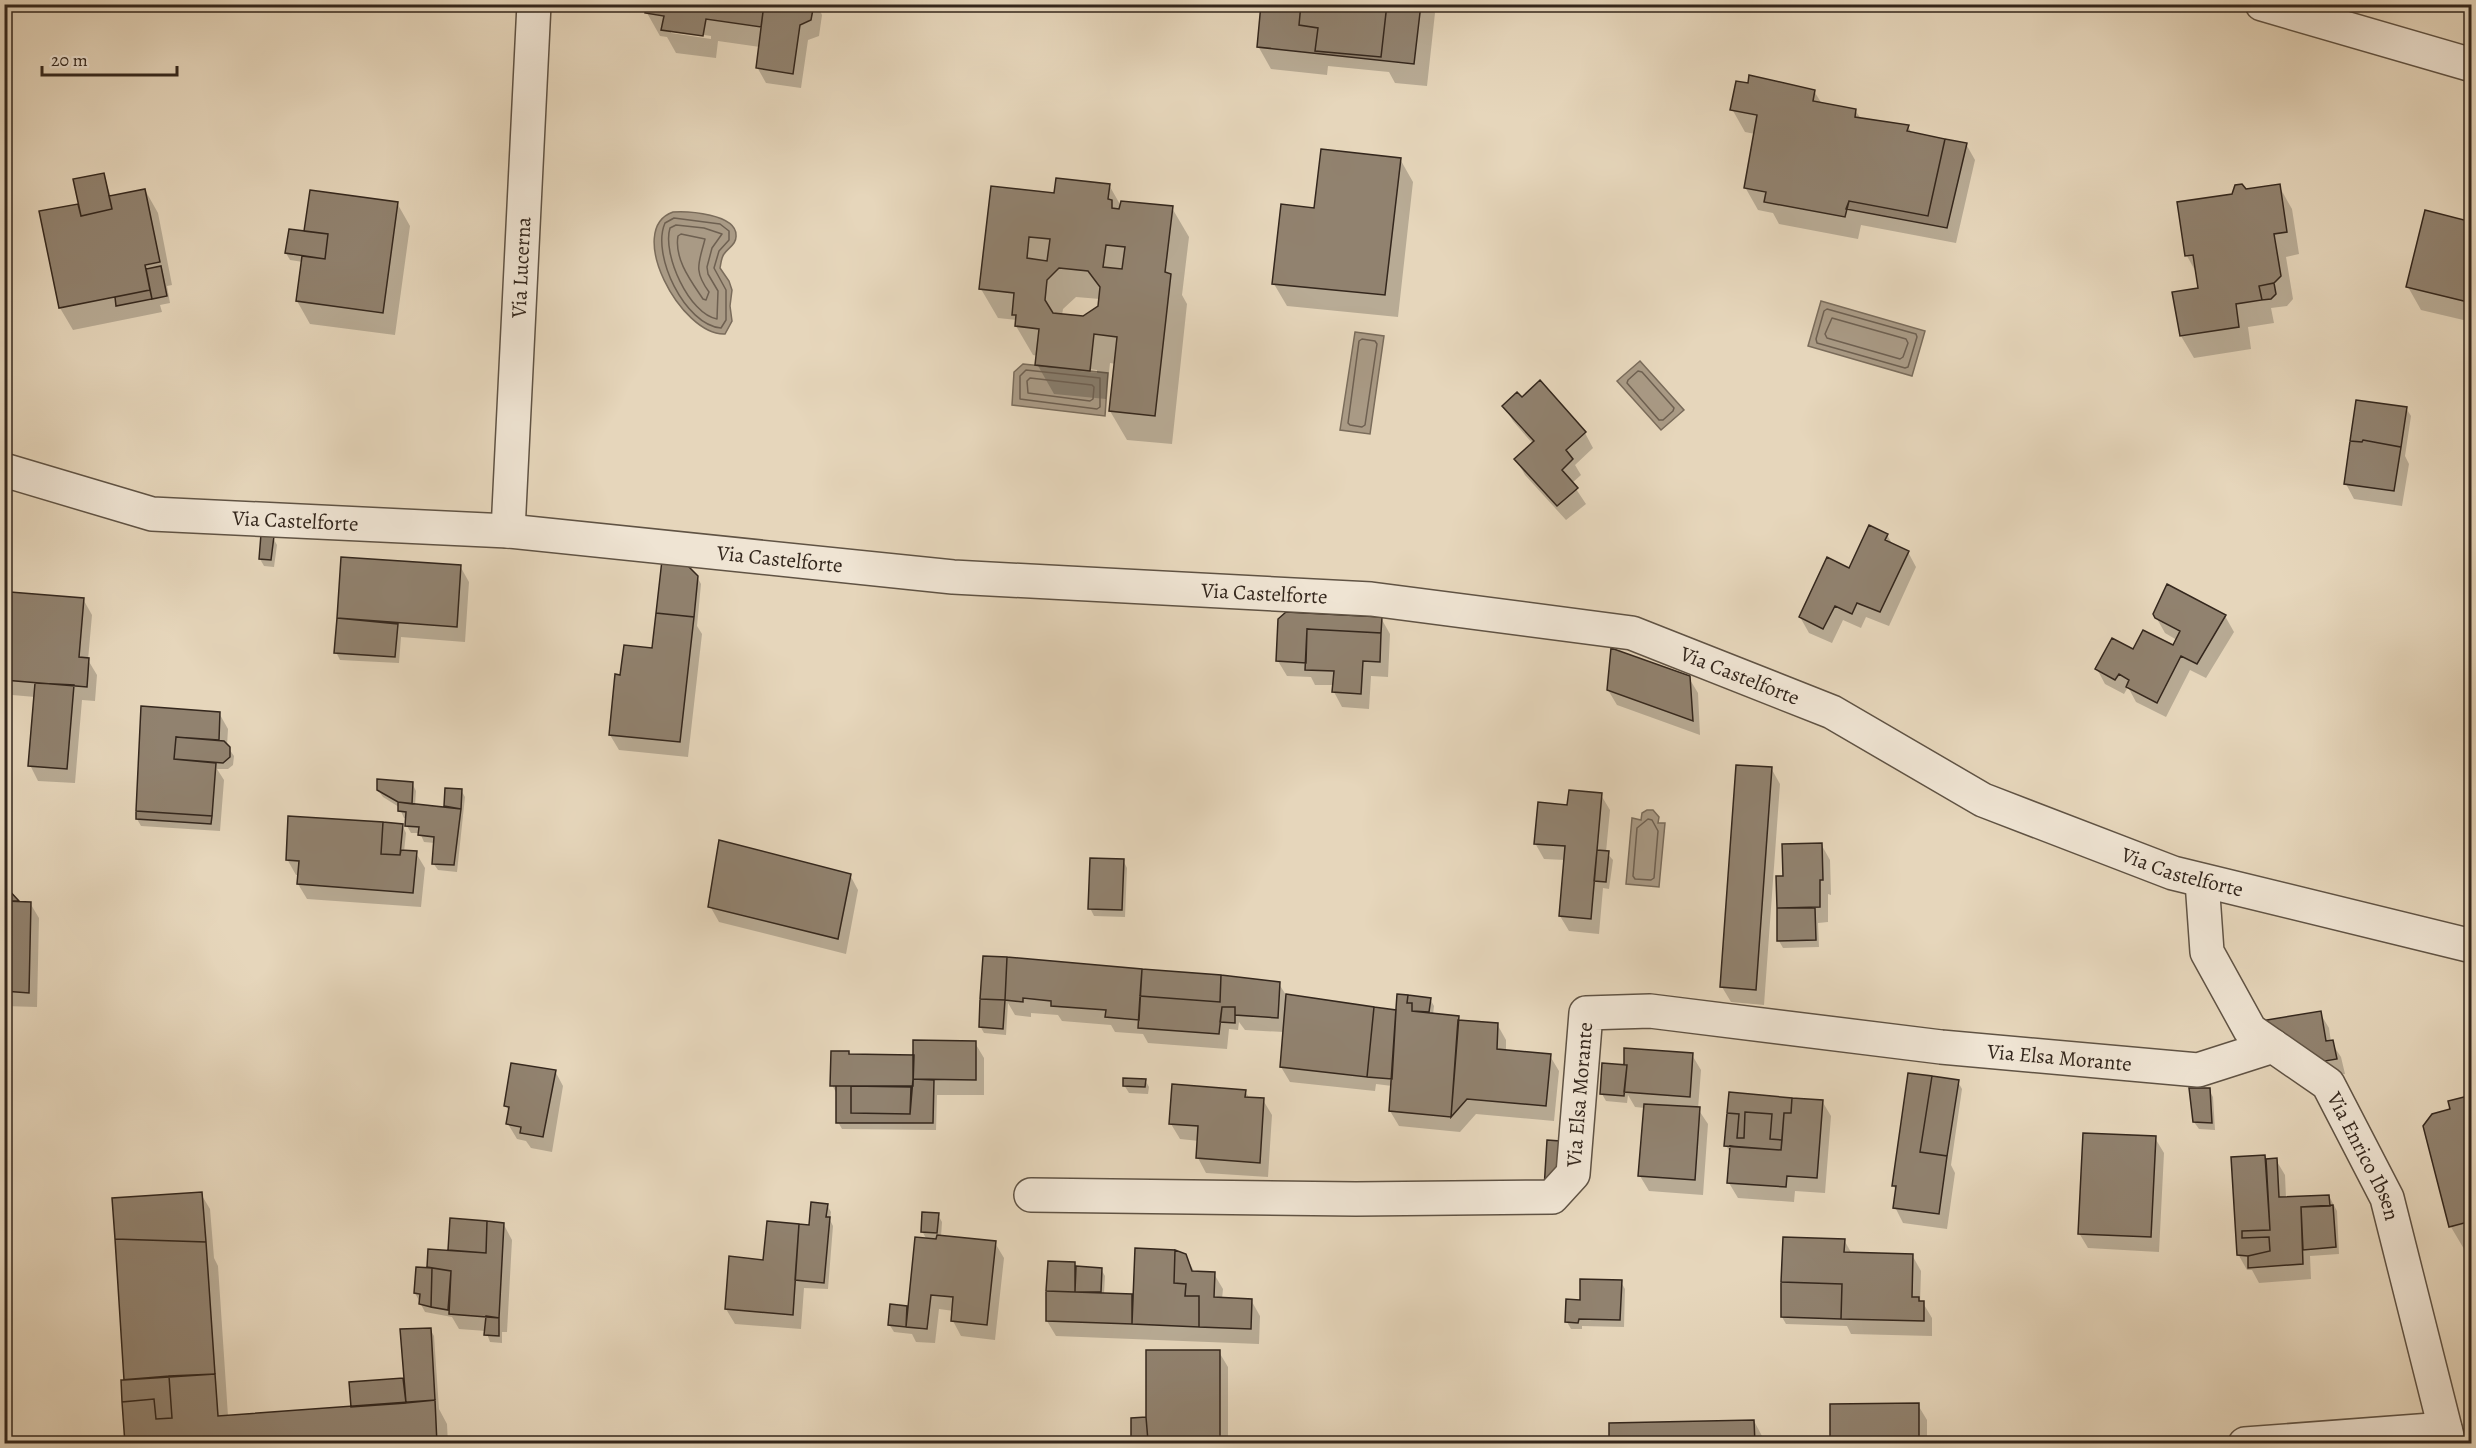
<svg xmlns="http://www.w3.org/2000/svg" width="2476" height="1448" viewBox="0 0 2476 1448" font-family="Alegreya,serif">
  <rect width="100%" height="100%" fill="#e6d6bb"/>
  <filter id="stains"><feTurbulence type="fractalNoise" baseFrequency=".00333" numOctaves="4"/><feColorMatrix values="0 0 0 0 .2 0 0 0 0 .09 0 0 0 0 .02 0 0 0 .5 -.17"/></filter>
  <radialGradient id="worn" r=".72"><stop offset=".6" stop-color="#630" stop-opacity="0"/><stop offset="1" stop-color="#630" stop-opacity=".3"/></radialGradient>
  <path fill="#a99a85" stroke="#7a6c5b" stroke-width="1.5" d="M673,212c15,-1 63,2 63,23 1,9 -8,13 -12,19 -3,4 -3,10 -4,14l9,13 3,9 -2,16 2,15 -7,13c-44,2 -101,-105 -52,-122z
    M1821,301l104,30 -13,45 -104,-30z
    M1355,332l29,4 -14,98 -30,-4z
    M1640,361l44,49 -23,20 -44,-49z
    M1023,364l85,9 -3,43 -93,-11 2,-33z
    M1647,810h6l6,7 -1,6h7l-6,64 -33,-3 6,-66 9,2 1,-7z"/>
  <path fill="#0003" fill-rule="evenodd" d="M648,4h169l5,11 -3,21 -11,4 -7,48 -35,-5 -9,-16 3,-20 -42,-6 -2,17 -40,-5 -9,-16 -7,-1 -13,-23zM671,30l40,6v3l-40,-6z
    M1263,4h167l5,9 -8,73 -32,-3 -6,-11 -61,-6 -1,9 -56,-6 -13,-23z
    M1814,91l8,13 33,6 6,9 47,7 4,8 54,10 9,16 -19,83 -95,-18 -3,14 -79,-15 -6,-11 -15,-3 -13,-23 10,-53 -10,-2 -13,-23z
    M1400,159l13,23 -15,135 -111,-11 -13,-22 41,-74z
    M103,174l8,23 34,-7 13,23 14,72 -5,1 3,17 -10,2 2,7 -89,18 -13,-22 -19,-96 39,-7z
    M1109,185l12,21 51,2 17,29 -7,58 5,9 -15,140 -45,-4 -17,-29 6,-47 -6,-1 -4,36 -52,-5 -17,-30 1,-8 -5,-1 -17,-29 1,-6 -19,-2 -17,-29 75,-95zM1076,297l24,2v8l-17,10 -21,-2 1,-6zM1055,365l42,5v3l-42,-5z
    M2279,186l13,23 7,45 -13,3 7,42 -6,7 -16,2 3,15 -26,4 3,22 -57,9 -13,-22 19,-47 -3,-15 -10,-18 46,-61z
    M397,203l13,23 -15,109 -85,-11 -13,-23 6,-39 -13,-2 -4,-7 21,-20z
    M2472,224v98l-51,-12 -13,-23z
    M1504,406l81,27 8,15 -18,17 6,10 -9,8 14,21 -20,16 -41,-45 -9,-16 17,-15 -20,-23z
    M2406,408l5,8 -6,40 4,8 -7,42 -48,-7 -8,-15z
    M1887,535l6,10 15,7 8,15 -27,59 -23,-9 -5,11 -18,-8 -11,23 -23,-10 -9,-16z
    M273,538l4,7 -3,22 -10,-1 -4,-7z
    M342,558l118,8 9,16 -4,60 -64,-5 -2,26 -59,-3 -4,-8z
    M697,577l4,7 -4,42 5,8 -14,123 -69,-7 -9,-15 12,-58 32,-27z
    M2168,586l57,30 9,16 -28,46 -16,-8 -24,47 -30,-15 -8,-15 -4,7 -19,-10 -8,-15 36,-18 40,-4 4,-7 -12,-7 -9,-16z
    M4,593l79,6 9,16 -4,45 9,15 -2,26 -13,-1 -7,83 -37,-2 -8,-16 5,-68 -23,-2 -8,-13z
    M1381,618l9,16 -2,43 -17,-1 -2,33 -27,-2 -8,-15v-7h-19l-4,-8 -24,-1 -9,-15z
    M1689,678l9,15 2,42 -83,-30 -9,-15z
    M142,708l77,5 9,16 -1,17 7,10 -1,9 -5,4h-11l7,11 -4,51 -79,-5 -4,-7z
    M1771,768l9,16 -16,221 -33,-3 -9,-15z
    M412,783l4,8 -1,15 30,2 1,-19 15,1 4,7 -8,75 -19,-2 -5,-7 2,-20 -11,-1 -4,-9h-9l-4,-7v-7l-3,-1 -5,-11 -16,-10 -5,-7z
    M1601,795l9,15 -4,42 7,8 -4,29 -6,-1 -4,46 -30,-3 -9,-15 5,-56 -21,-1 -9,-16 34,-37z
    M402,825l4,8 -2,19 12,1 9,15 -4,39 -114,-8 -9,-15 1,-9h-3l-9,-16z
    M1821,844l9,16 1,35 -3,-1v28l-10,1 1,24 -36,1 -4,-7 -2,-63h7z
    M1123,860l4,8 -2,49 -31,-1 -4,-8z
    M4,864l7,8 -2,21 10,10h11l9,15 -2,89 -33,-1z
    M850,875l8,15 -12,64 -127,-32 -9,-16z
    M984,957l295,27 7,11 109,17 35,-13 4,7 -1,9 25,3 2,4 37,2 9,16v12l44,4 9,15 -5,50 -78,-7 -16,18 -61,-6 -9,-15 2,-25 -16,-2 -1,7 -85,-9 -9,-15 3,-35 -39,-2 -6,-8 -1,8 -9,-1 -2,20 -79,-6 -5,-9 -28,-2 -4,-7 -49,-4 -4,-6 -27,-2v4l-16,-2 -7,-12 -2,32 -22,-2 -4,-7z
    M2320,1013l9,15 2,14 10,15 4,17 -22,4z
    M975,1043l9,15v37h-47l-1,35 -94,-1 -4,-7v-26l-6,-11 16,-33 2,4 65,1z
    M1692,1055l9,15 -3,39 10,15 -5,71 -54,-4 -9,-15 5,-68 -10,-1 -7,-12 -1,8 -21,-2 -4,-7 23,-28z
    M555,1071l8,15 -11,66 -21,-4 -5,-7 -9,-2 -9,-15 2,-11 -4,-7z
    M1145,1080l4,7 -1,7 -19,-1 -5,-8z
    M1958,1082l4,7 -11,76 4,8 -8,56 -44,-6 -8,-16 2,-15 -4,-7z
    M2209,1090l4,7 2,33 -16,-1 -5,-7z
    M1245,1091l5,8 13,1 9,15 -4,62 -62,-4 -8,-15 1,-17 -19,-2 -9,-15z
    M2472,1097v150l-8,2 -13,-22 1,-116z
    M1822,1101l9,15 -6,77 -30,-2 -1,11 -56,-4 -9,-15 1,-30 -4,-8z
    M2155,1138l9,15 -5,99 -71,-4 -9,-15z
    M2265,1156l2,4h9l9,15 1,23 43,-2 8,15 2,43 -29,2 1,23 -52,4 -7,-13h-5l-9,-16z
    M201,1194l9,15 4,49 4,8 10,150 124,-9 -1,-24 54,-4 25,-50 4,7 5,73 8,15 1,20h-321v-63z
    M827,1205l4,7 -1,8 3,6 -5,63 -24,-1 -3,41 -66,-5 -9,-15 39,-48 45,-35z
    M938,1215l4,7 -1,15 54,6 9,15 -9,82 -34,-4 -8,-15 1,-10 -15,-2 -4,34 -19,-1 -4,-8 -18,-2 -5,-8 17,-17 3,5 18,-72 -5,-9z
    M504,1225l8,15 -5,92h-5v11l-12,-1 -4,-11 -27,-2 -7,-12 -27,-5 -10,-19 15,-23 -2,-3 23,-15 -2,-2z
    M1844,1240l8,14 60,1 9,16 -1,32h3l9,15v18l-81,-2 -4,-8 -61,-2 -4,-7z
    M1185,1255l9,16 20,3 9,15 -1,10 29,1 9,16 -1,28 -203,-8 -9,-15 1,-30 26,-27 3,4 24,1 4,7 -1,18 30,1z
    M1621,1282l4,7 -1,38 -42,-1v3h-11l-4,-7 14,-21z
    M1219,1352l9,15v77h-94l-1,-3z
    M1918,1405l9,15v24h-96z
    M1754,1421l8,15 1,8h-152z"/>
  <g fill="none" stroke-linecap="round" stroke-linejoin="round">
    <path stroke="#6e6051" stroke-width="1.5" d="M674,218l46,6 9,7v9l-10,11 -5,17 12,22v30l-5,8c-36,-3 -70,-73 -56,-105z
      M676,225l28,3 18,6 -10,14 -5,19 1,7 10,17 -1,28c-28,-5 -55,-65 -47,-91z
      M681,234l24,5c-6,24 -12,31 4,53l-3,8 -3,-1c-12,-18 -29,-40 -25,-63z
      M1827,309l89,25 1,3 -9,30 -3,1 -88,-25 -1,-4 8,-28z
      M1832,318l74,21 2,4 -5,14 -3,2 -73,-21 -2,-4z
      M1362,339l13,2 2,3 -12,81 -3,2 -12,-2 -2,-2 11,-82z
      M1026,370l74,8v29l-3,2 -77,-10v-23z
      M1638,371l4,1 32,36 -1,3 -10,9h-4l-32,-37 1,-3z
      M1030,378l62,7 2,2 -1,12 -3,2 -62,-8 -1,-12z
      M1648,819l4,1 6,11 -4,47 -3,2 -16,-1 -2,-3 4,-48z"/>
  </g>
  <path fill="#91826f" stroke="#34271d" stroke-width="1.5" fill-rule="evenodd" d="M647,4h117l-3,23 -55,-8 -3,17 -42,-6 3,-14 -19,-3z
    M764,4h50l-3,16 -11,5 -7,49 -37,-6z
    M1261,4h40l-2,21 19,3 -3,23 66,6 6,-53h34l-7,60 -157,-17z
    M1301,4h86l-6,53 -66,-6 3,-23 -19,-3z
    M1749,75l66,15 -2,11 43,8 -1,8 54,8 -2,6 38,8 -17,77 -79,-15 -4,16 -81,-15 2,-10 -22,-4 13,-73 -27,-5 6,-29 12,2z
    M1945,139l22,4 -20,85 -101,-19 3,-8 79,15z
    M1321,149l80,9 -16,137 -113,-11 9,-80 33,4z
    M104,173l8,36 -31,7 -8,-37z
    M1056,178l54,6 -2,15 4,1v8l7,1 2,-8 52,5 -8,66 6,2 -16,142 -46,-5 8,-74 -23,-3 -4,37 -55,-6 4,-36 -24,-3 1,-11h-4l2,-22 -35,-4 12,-103 63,7zM1029,237l21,2 -3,22 -20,-3zM1106,245l19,2 -3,22 -19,-2zM1059,268l29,3 12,16 -2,19 -15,10 -30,-3 -8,-13 2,-20z
    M2242,184l4,5 34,-5 7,48 -13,2 7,42 -7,7 -15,3 3,14 -26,4 3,23 -59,9 -8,-44 26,-4 -5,-33 -8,1 -8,-54 55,-8 3,-9z
    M145,189l15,73 -15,3 5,25 -91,18 -20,-97 39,-7 3,12 31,-7 -3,-13z
    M310,190l88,12 -15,111 -87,-12 6,-45 23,3 3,-25 -24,-3z
    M2425,210l47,12v81l-66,-16z
    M289,229l39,5 -3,25 -40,-6z
    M161,266l6,30 -15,3 -6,-30z
    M2274,283l2,11 -5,5 -9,1 -3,-14z
    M150,290l2,9 -36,7 -1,-9z
    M1540,380l46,52 -20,18 7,9 -11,11 16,18 -21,18 -43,-47 20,-18 -32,-35 15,-14 5,5z
    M2356,400l51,7 -6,40 -38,-7 -1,2 -12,-1z
    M2363,440l38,7 -7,44 -50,-7 6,-43 12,1z
    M1869,525l19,9 -3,6 24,11 -29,61 -23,-9 -5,11 -17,-8 -12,23 -24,-12 28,-60 22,11z
    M261,534l13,2 -3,24 -12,-1z
    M341,557l120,8 -4,62 -120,-9z
    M662,560l23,3 13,13 -4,41 -38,-4z
    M2167,584l59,31 -29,49 -16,-8 -24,47 -31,-16 3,-7 -10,-6 -4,6 -20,-11 17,-31 21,11 10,-19 30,15 7,-14 -25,-13 -2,-4z
    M4,592h6l-4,41h-2z
    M10,592l74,6 -5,59 10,1 -2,29 -83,-7v-32z
    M1286,612l96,5 -1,16 -74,-4 -1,34 -30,-2 2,-42z
    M656,613l38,4 -14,125 -71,-7 6,-61 5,1 4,-30 28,3z
    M337,618l61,6 -3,33 -61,-4z
    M1307,629l74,4 -1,29 -17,-1 -2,33 -29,-2 2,-21 -29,-1z
    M1611,648l79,28 3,45 -86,-31z
    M35,683l39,2 -7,84 -39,-3z
    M141,706l79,6 -1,28 -43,-3 -2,22 42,4 -4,53 -76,-5z
    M176,737l48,4 6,6v10l-7,6 -49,-4z
    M1736,765l36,2 -16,223 -36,-3z
    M377,779l36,3 -1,22 -14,-2 -21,-12z
    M445,788l17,1 -1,20 -17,-3z
    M1569,790l33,3 -11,126 -32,-3 6,-70 -31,-2 4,-42 29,3z
    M398,802l63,7 -7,56 -22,-1 2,-27 -16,-2 1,-8 -14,-1 1,-14 -8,-1z
    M136,811l76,5 -1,8 -75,-5z
    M288,816l95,6 -2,32 19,1 1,-5 16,1 -4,42 -116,-9 2,-23 -13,-1z
    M383,822l20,2 -3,31 -19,-1z
    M719,840l132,34 -13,65 -130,-32z
    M1822,843l1,37h-3v27l-43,1 -1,-32h7l-1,-32z
    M1597,850l12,1 -3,31 -12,-1z
    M1090,858l34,1 -2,51 -34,-1z
    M4,863h3l-1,24 13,14h-15z
    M4,901l27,1 -2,91 -25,-2z
    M1777,908h38l1,32 -39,1z
    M983,956l24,1 -2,43 -25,-1z
    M1007,957l135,12 -3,51 -34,-3 1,-7 -55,-4v-5l-28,-3v4l-18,-2z
    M1142,969l79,6 -1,27 -80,-6z
    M1221,975l59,7 -2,36 -43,-3v-8h-13l-3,27 -81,-6 2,-32 80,6z
    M1286,994l88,13 -7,70 -87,-10z
    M1397,994l11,1 -1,8h5v8l47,5 -8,101 -62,-6z
    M1408,995l23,3 -2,14 -17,-1v-8h-5z
    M980,999l25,1 -2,29 -24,-2z
    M1222,1007h13v16l-15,-1z
    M1374,1007l22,3 -4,69 -25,-2z
    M2321,1011l5,30 7,-1 4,19 -24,4 -58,-41z
    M1458,1020l40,3 -1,26 54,5 -5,52 -79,-7 -16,18z
    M913,1040l63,1v39l-63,-1z
    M1624,1048l69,5 -3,44 -66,-5 3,-27h-3z
    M831,1051h18v3l65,1 -1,31h-83z
    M511,1063l45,7 -13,67 -23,-4 1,-6 -15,-3 3,-17 -5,-1z
    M1602,1063l25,2 -3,31 -24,-2z
    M1908,1073l24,3 -12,76 27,4 -8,58 -46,-6 3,-22h-4z
    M1932,1076l27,4 -12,76 -27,-4z
    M1123,1078l23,1 -1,8 -22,-1z
    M913,1079l21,1 -1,43h-97v-37h15v27l59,1z
    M1172,1084l74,6 -1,7 19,1 -4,65 -64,-5 2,-32 -29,-2z
    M851,1086l60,1 -1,27 -59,-1z
    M2189,1088h21l2,35 -19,-1z
    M1729,1092l63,6 -1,15h-7l-2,27 -12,-1 2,-25 -27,-2 -1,26h-7l2,-24 -12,-1z
    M2472,1095v126l-23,6 -26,-101 9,-12 18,-5 -2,-8z
    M1792,1098l31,2 -6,78 -30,-2 -1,11 -59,-4 3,-37 51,4 3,-37h7z
    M1644,1104l56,3 -5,73 -57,-4z
    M1745,1112l27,2 -2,25 12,1 -1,10 -57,-4 3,-33 12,1 -2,24h7z
    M2083,1133l73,3 -5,101 -73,-3z
    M1547,1140l13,1 -5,49 -11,-1z
    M2265,1155l5,75 -28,1v7l27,-1 1,14 -22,5 -11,-1 -6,-98z
    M2277,1158l2,39 50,-2 1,11 -29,1 2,57 -55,4v-12l22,-5 -1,-14 -27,1v-7l28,-1 -4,-71z
    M202,1192l4,50 -91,-3 -3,-41z
    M811,1202l17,2 -2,13h4l-6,66 -29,-3 4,-56 10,1z
    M2333,1205l3,42 -33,3 -2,-43z
    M922,1212l17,1 -2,20 -16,-1z
    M450,1218l37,3 -1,32 -38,-3z
    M487,1221l17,2 -5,95 -50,-4 2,-43 -24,-4 1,-18 58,4z
    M767,1221l32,3 -6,91 -68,-6 4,-53 34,4z
    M937,1235l59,6 -9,84 -36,-4 2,-24 -22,-2 -4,34 -21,-2 9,-90 21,2z
    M1783,1237l62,2 -1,13 69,2 -1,43h7v4h5v20l-83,-2 1,-35 -61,-2z
    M115,1239l91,3 9,132 -91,6z
    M1135,1248l40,2 -1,33 12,1 -1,12h14v31l-67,-3z
    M1175,1250l11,4 6,17 23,1 -1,25 38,2 -1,30 -52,-2v-31h-14l1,-12 -12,-1z
    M1048,1261l27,1v30l-29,-1z
    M1076,1266l26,2 -1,24h-26z
    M416,1267l16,1 -1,39 -12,-3 1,-10 -6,-1z
    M432,1268l19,3 -3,39 -17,-3z
    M1580,1279l42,1 -2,40 -41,-1 -1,4 -13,-1 1,-23 14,1z
    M1781,1282l61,2 -1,35 -60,-2z
    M1046,1291l86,3v30l-86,-3z
    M890,1304l17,2 -1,21 -18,-2z
    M486,1316l13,2v18l-15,-1z
    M431,1328l4,72 -29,3 -6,-74z
    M1146,1350h74v91h-72l-2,-24z
    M215,1374l3,42 217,-16 2,44h-312l-3,-42 32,-3 2,20 16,-1 -3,-42z
    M169,1376l3,42 -16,1 -2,-20 -32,3 -1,-22z
    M403,1378l3,25 -55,4 -2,-25z
    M1919,1403v41h-89v-40z
    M1146,1417l2,24 -17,1v-24z
    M1754,1420l1,24h-146v-21z
    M2472,1427v17h-13l-4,-12z"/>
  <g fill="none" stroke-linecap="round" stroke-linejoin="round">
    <defs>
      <g id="minor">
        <path d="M2262,4l210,61"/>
        <path id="s1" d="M4,470l148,44 356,17 445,46 418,22 261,34 200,79 151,88 190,73 299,73"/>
        <path id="s2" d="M508,531l26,-527"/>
        <path id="s3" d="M2202,881l5,71 43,78 78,54 59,114 62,246"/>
        <path id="s4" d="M1031,1195l325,4 196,-2 21,-23 13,-161 64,-2 291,36 257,23 75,-24"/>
        <path d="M2245,1444l200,-15"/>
      </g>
    </defs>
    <use href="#minor" stroke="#605344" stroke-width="36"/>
    <use href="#minor" stroke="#efe4d3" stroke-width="33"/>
  </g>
  <g text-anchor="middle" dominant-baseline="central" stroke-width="4.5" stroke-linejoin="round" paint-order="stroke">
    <g font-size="21" fill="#34271d" stroke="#efe4d3">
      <text stroke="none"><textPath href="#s2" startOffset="264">Via Lucerna</textPath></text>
      <text stroke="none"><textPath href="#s1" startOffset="298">Via Castelforte</textPath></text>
      <text stroke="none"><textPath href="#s1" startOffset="784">Via Castelforte</textPath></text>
      <text stroke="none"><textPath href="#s1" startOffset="1270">Via Castelforte</textPath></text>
      <text stroke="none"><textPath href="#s1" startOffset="1756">Via Castelforte</textPath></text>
      <text stroke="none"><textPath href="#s1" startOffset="2242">Via Castelforte</textPath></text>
      <text stroke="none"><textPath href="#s4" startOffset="1190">Via Elsa Morante</textPath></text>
      <text stroke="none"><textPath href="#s4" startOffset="632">Via Elsa Morante</textPath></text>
      <text stroke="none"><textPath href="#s3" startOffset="336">Via Enrico Ibsen</textPath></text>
    </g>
  </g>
  <rect width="2476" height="1448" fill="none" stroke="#e6d6bb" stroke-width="24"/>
  <rect x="6" y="6" width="2464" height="1436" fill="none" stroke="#34271d" stroke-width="3"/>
  <rect x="12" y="12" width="2452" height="1424" fill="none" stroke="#34271d" stroke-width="1.5"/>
  <path d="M42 66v9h135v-9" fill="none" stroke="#34271d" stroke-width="3"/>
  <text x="51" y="66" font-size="18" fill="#34271d" stroke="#efe4d3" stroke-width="4.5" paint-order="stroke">20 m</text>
  <rect width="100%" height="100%" filter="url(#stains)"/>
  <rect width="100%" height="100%" fill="url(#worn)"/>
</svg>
